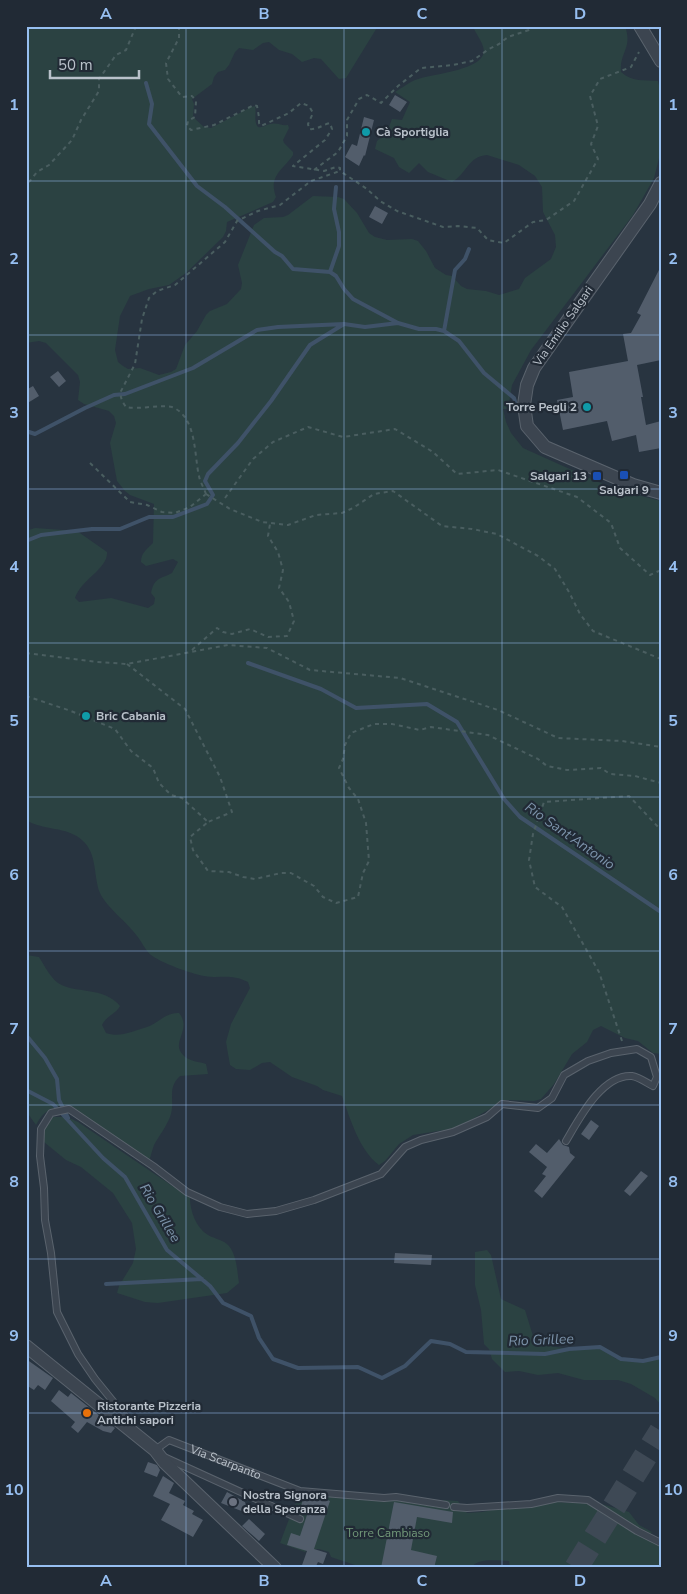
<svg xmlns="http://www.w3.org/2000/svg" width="687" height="1594" viewBox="0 0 687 1594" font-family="'Nunito Sans',sans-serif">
  <rect width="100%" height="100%" fill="#283440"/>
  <path fill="#2b4242" d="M26,26h352l-32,52 -7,1 -18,-20 -7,-1 -12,4 -10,-8 -13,-4 -10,-8 -6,1 -10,7 -14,-2 -4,4 -6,13 -4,5 -7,2 -4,5 -2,7 -20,15 2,5 -1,13 11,10 7,1 40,-21 4,-1c2,7 -2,15 3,21 5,1 7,-2 12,-3 7,-2 11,2 18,1l1,3 -6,12 1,3 9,9v3c-10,15 -25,21 -17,42l-3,5 -46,20 -1,9 -3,6 -37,36 -17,12 -20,4 -19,7 -10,20 -5,34 3,12 5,4 5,3 12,-1 19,7 12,-3 5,-3 9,-24 12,-14 9,-16 4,-4 17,-7 14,-15 1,-6 -4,-18 16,-40 10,-7 19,-1 5,-2 25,-19 25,1 6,2 13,14 12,20 6,4 12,3 25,-1 6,2 8,10 9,17 11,7 6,1 9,10 6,3 19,2 13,4 20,-6 6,-11 26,-19 5,-12 -1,-12 -12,-23 -1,-25 -7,-11 -16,-11 -32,-10c-19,1 -21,20 -35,27l-24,-10 -9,-9 -10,10 -10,-6 -5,-9 -19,-9 2,-8 10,-9 5,-13 10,1 8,-18 -15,-10c7,-4 13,-9 20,-12 16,-6 61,-9 68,-25 4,-9 -8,-21 -10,-29h152c8,23 -6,26 -4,46 11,10 23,8 37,9l3,12v57l-7,28 -21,37 -102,135 -19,35 -4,24h-5l3,13 5,11 12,15 91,41 47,12v553l-8,-1 -15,-12 -13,-3 -24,-12 -8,4 -6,12 -15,12 -18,30 -13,15 -7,2 -29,-1 -34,20 -20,9 -38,6 -14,9 -14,17 -6,4c-20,-15 -29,-47 -37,-69l-19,-6 -6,-4 -25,-9 -22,-15 -8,1 -12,7 -14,-1 -6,-4 -4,-23 5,-18 19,-36 -2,-6c-19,-9 -26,-3 -44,-6 -12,-2 -45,-14 -53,-21 -6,-5 -9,-13 -14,-19 -9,-13 -31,-29 -37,-43 -7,-17 -2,-39 -18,-53 -16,-14 -38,-9 -56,-20v-289l9,-3 42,3 30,21c1,17 -26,27 -32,46l4,4 32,-4 37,10 6,-4 1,-6 -4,-5c3,-16 10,-14 21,-20l6,-11 -5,-3 -27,7 -5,-4c0,-9 6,-13 12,-19l1,-39 -24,-9 -5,-4 -8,-10 -7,-38 6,-20 -2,-7 -5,-5 -25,-7 -6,-4 2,-18 -2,-7 -32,-32 -7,-2 -13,2z
    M26,955l13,2c5,8 11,20 19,26 16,11 46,3 62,23 -5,9 -13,9 -18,19l4,8c14,5 27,-2 41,-6 12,-4 19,-15 32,-14 14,17 -10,30 5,43 5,5 16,6 22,8l2,10 -28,2c-14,13 -4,25 -10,41 -4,10 -11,19 -16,28 -2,5 -3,11 -5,16l-81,-56c-15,1 -25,6 -32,20l-10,-14z
    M53,1117h14l11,5 112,76c0,13 6,30 18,37 7,4 16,5 21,11 8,10 8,25 10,37l-12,10 -69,10 -13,-1 -28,-9 2,-7 14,-23 3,-14 -4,-26 -19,-30 -32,-26 -15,-7 -22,-18v-12z
    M487,1250l4,5 10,44 24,11 8,26 17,10 19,3 31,-2 16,12 27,2 18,-4v48l-6,-7 -24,-14 -13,-4h-34l-26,-7 -20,2 -19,-4 -14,1 -13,-13 -3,-10 -5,-5 -3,-34 -6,-25v-33z
    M303,1494l56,6 31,-1 47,7 7,-6 14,1 9,12 15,-1 21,-4 12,1 38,-7 48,2 28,8 10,13 13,7 -4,5 13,7v24h-151l-1,-7c-11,0 -31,-4 -38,7h-107l-33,-11 -2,-5 -10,-3h-11l-3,3 -25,-9 14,-37z"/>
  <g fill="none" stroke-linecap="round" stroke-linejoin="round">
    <path stroke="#3f5268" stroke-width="4" d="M146,83l6,21 -3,20 48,62 28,21 50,45 7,4 11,13 37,3 6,4 8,13 9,10 45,24 21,6h17l8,2 15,10 25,32 30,25 3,10
      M330,272l9,-26v-14l-5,-23 2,-22
      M444,331l11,-61 10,-11 4,-10
      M26,431l9,3 50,-26 29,-13 11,-1 68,-26 64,-38 21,-3 66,-3 21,3 33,-4
      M26,541l15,-6 51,-6h28l29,-12h24l34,-13 6,-9 -8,-14 3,-7 30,-31 33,-42 39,-56 34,-21
      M248,663l73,26 35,19 71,-4 30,18 47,77 16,18 141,95
      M26,1035l19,23 12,21 2,21 9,18
      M26,1090l27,14 50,54 22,19 42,73 43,36 13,17 28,13 8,22 14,21 25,9 60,-1 24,11 23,-12 26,-25 19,3 16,8 79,2 24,-5 31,-2 21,12 22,2 18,-4
      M106,1284l96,-5"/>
  </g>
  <path fill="#525d6b" d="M395,95l12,7 -7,10 -11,-7z
    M364,117l10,3 -9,36 -1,-1 -5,11 -14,-9 7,-13 5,2z
    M375,206l13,7 -6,11 -13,-7z
    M661,266v94l-24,5 6,32h-2l5,28 15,-4v27l-22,4 -3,-17 -24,6 -5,-20 -44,9 -6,-30 16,-3 -4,-25 59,-11 -5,-27 8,-1 10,-18 -4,-2z
    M58,371l8,10 -7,6 -9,-10z
    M33,386l6,10 -13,8v-14z
    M591,1120l8,6 -10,14 -8,-6z
    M559,1139l4,6 6,2 1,6 5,4 -33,41 -8,-7 12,-15 -4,-2 5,-7 -18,-15 7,-8 11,9z
    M641,1171l7,5 -18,20 -6,-5z
    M395,1253l37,2 -1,10 -37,-2z
    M26,1359l27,19 -8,12 -7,-5 -4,5 -8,-5z
    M59,1390l9,7 3,-4 44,35 -4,5 -8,-2 -16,-9 -9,11 -7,-6 4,-5 -24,-21z
    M148,1462l9,3 3,5 -3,7 -13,-5z
    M163,1476l11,7 -5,10 16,8 -2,4 11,6 -2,3 11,6 -10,17 -32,-17 9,-16 -17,-8z
    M227,1492l18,10 1,4 -2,6 -23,-9z
    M304,1496l18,2 8,3 -16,48 13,4 -4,11 -5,-2 -3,6h-14l6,-17 -20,-6 4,-12 9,3 9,-27 -8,-3z
    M394,1502l59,10 -1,11 -35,-6 -6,33 26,6 -3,12h-53z
    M249,1519l16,15 -6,7 -17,-15z"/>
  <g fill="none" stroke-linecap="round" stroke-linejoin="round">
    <path stroke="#3e4955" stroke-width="24" stroke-dasharray="24 12" stroke-linecap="butt" d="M576,1568l85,-137"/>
    <defs>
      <g id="service">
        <path d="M132,1429l-3,-8 -34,-42 -17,-25 -21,-42 -6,-59 -6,-33 -1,-32 -4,-32 1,-27 10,-16 18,-4 84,57 34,26 33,15 27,7 29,-3 38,-11 67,-26 24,-27 16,-7 32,-8 34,-15 15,-13 36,4 14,-10 12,-23 24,-14 23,-8 26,-4 14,8 6,20 -4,9c-6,-3 -14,-9 -21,-10 -30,-2 -53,43 -66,65"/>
        <path id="s1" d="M155,1450l14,-10 131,51 84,7 12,-1 50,8"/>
        <path d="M164,1457l136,62"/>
        <path d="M454,1507l13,1 64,-4 27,-6 30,2 49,31 24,12"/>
      </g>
      <path id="minor" d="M640,26l21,35
        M661,183l-11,21 -116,164 -7,17 -3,20 3,21 18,21 88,38 28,8
        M26,1346l129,104 10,13 110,105"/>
    </defs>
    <use href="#service" stroke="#5a636d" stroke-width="8"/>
    <use href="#minor" stroke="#5a636d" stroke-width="14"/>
    <path stroke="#4a5e60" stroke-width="2" stroke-dasharray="4 4" stroke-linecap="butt" d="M179,26v12l-13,25 2,16 14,18 10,-1 4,5 -1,16 -7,4 -1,5 4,4 23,-5 40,-20 3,1 2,11v6l2,3 28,-13 12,-10 8,3 4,7 -5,11 1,5c8,1 13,-4 21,-6l2,6 -7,11 -32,26 31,5 12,-4 4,1v3l27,18 13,12 17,10 46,16 15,-1 19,2 11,12 16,3 29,-21 13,-2 28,-19 24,-42 -7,-15 7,-18 -8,-30 10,-17 31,-12 8,-15
      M314,170l24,-18 9,-16v-16l12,-21 8,-4 14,8 17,-17 23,-18 32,-3 19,-4 17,-12 10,-5 9,-7 21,-7 5,-4
      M26,190l3,-8 8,-10 12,-7 23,-25 9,-20 18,-29v-12l17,-24 10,-5 10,-24
      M90,463l40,39 17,3 15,7 13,1 15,-6 16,-13
      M206,494l24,15 32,13 26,3 28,-10 26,-2 11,-5 21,-14 19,-3 49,35 30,3 25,5 41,22 17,13 14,23 11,22 13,17 68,28
      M206,494c-2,-6 -6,-12 -7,-18 -5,-21 -2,-59 -27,-69 -11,-3 -33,3 -46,0l-4,-6 -2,-8 15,-29 7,-45 7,-21 8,-7 18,-6 50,-43 12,-21 21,-10 22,-6 31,-24 29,-10
      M225,498l28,-39 20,-17 35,-15 35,10 52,-8 38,23 24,22 41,-4 79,27 34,26 9,25 30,27 11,-5
      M192,650l25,-22 6,4 9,2 18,-5 18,8 19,-1 7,-15 -5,-19 -10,-14 4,-18 -5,-18 -10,-16 2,-12
      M26,653l71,9 30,2 101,-19 39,3 43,22 90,8 98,32 60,28 64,3 39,6
      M127,664l58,45 35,68 12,35 -24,10
      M26,696l45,15 44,18 16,22 22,17 6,15 12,12 11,3 26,24 -18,15 3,13 15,21 21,1 14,5 12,2 26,-6h10l23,13 9,11 13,6 22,-6 5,-24 6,-12 -3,-38 -8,-24 -9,-11 -10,-20 4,-9 2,-14 6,-12 23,-9h18l28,6 11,-3 57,8 50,24 9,7 20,4 34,-2 9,6 25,2 26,7
      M622,1041l-23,-69 -37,-65 -27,-20 -6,-27 4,-26 11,-32 85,-6 32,34"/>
    <use href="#service" stroke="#3c4550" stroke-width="6"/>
    <use href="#minor" stroke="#3c4550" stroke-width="12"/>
  </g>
  <path fill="none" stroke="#97bff1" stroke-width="1" stroke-opacity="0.55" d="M186,26v1542M344,26v1542M502,26v1542M26,181h635M26,335h635M26,489h635M26,643h635M26,797h635M26,951h635M26,1105h635M26,1259h635M26,1413h635"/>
  <g fill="#0f9aa8" stroke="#212a35" stroke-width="2">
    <circle cx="366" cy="132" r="5"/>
    <circle cx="587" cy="407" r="5"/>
    <circle cx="86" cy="716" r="5"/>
  </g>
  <g fill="#1a4fb4" stroke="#212a35" stroke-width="2">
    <rect x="619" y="470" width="10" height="10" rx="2.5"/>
    <rect x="592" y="471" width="10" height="10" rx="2.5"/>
  </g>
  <circle fill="#e8710a" stroke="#212a35" stroke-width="2" cx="87" cy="1413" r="5"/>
  <circle fill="#6b7280" stroke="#212a35" stroke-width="2" cx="233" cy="1502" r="5"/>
  <g text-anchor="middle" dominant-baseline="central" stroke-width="4.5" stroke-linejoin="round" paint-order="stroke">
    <g font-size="12" font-weight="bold" fill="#b9c1ca" stroke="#212a35" text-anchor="start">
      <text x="376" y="132">Cà Sportiglia</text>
      <text x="577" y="407" text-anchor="end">Torre Pegli 2</text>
      <text x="587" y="476" text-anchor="end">Salgari 13</text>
      <text x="624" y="490" text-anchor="middle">Salgari 9</text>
      <text x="96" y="716">Bric Cabania</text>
      <text x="97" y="1406">Ristorante Pizzeria<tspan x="97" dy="14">Antichi sapori</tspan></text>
      <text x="243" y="1495">Nostra Signora<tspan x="243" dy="14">della Speranza</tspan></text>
    </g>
    <g font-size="12" fill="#b9c1ca" stroke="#212a35">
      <text transform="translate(563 326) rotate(-55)">Via Emilio Salgari</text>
      <text stroke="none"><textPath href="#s1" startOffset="78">Via Scarpanto</textPath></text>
    </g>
    <g font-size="12" fill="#729979" stroke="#212a35">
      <text x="388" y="1533">Torre Cambiaso</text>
    </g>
    <g font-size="14" font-style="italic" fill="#7c93aa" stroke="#212a35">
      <text transform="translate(570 836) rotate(35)">Rio Sant'Antonio</text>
      <text transform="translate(160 1213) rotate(59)">Rio Grillee</text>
      <text transform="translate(541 1340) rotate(-2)">Rio Grillee</text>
    </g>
  </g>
  <rect width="687" height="1594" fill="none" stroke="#212a35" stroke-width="55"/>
  <path d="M50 70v8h89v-8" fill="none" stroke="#b9c1ca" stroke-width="2.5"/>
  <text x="58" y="70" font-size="15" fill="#b9c1ca" stroke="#212a35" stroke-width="4" paint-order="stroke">50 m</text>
  <rect x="28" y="28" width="632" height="1538" fill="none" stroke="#97bff1" stroke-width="2"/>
  <g font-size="16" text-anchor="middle" font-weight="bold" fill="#97bff1">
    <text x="106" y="19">A</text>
    <text x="264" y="19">B</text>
    <text x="422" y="19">C</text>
    <text x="580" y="19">D</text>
    <text x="14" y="110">1</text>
    <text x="673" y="110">1</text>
    <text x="14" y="264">2</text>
    <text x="673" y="264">2</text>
    <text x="14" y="418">3</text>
    <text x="673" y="418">3</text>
    <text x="14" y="572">4</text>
    <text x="673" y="572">4</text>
    <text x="14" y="726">5</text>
    <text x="673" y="726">5</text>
    <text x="14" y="880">6</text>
    <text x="673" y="880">6</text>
    <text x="14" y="1034">7</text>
    <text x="673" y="1034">7</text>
    <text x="14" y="1187">8</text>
    <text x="673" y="1187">8</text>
    <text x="14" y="1341">9</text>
    <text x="673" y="1341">9</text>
    <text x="14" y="1495">10</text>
    <text x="673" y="1495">10</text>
    <text x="106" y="1586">A</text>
    <text x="264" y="1586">B</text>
    <text x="422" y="1586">C</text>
    <text x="580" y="1586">D</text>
  </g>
</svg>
